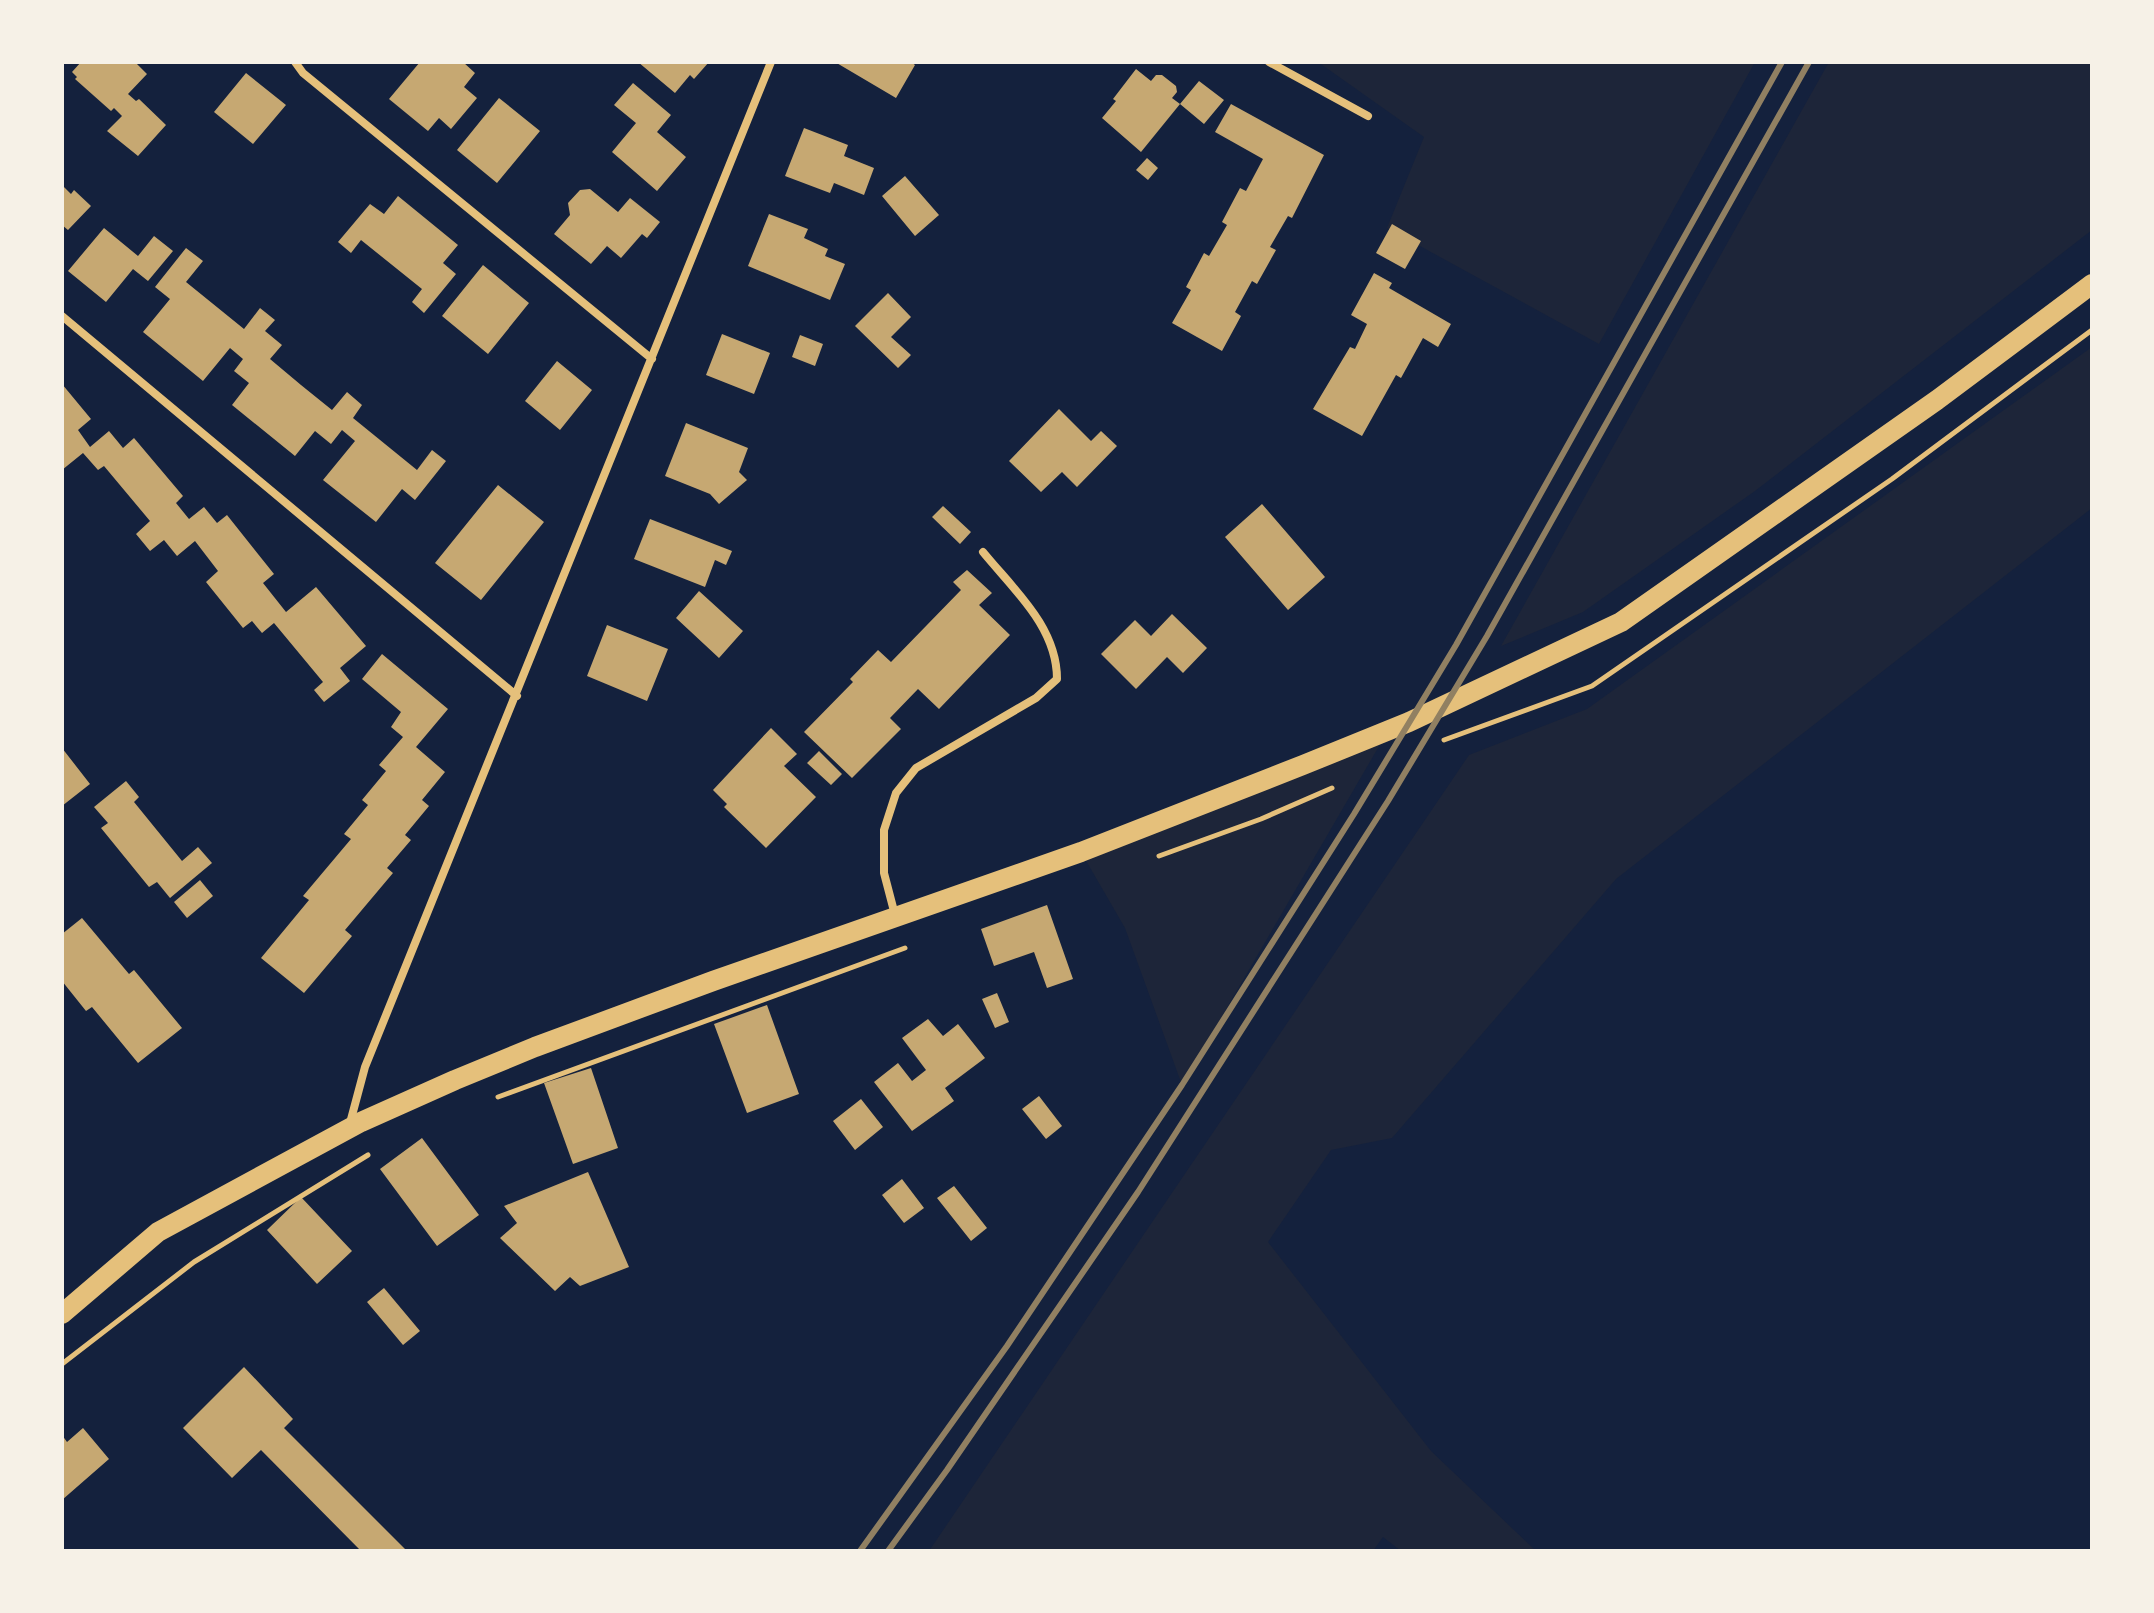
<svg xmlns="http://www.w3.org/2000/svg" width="2154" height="1613" viewBox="0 0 2154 1613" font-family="Overpass,sans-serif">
  <rect width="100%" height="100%" fill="#14213d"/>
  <path fill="#1d2539" d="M1318,62h437l-156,282 -212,-116 37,-91z
    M1829,62h263v168l-337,261 -172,121 -82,34z
    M2092,347v161l-476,371 -224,259 -61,12 -63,92 163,209 105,100h-135l-18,-14 -10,14h-444l540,-796 118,-46z
    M1389,729l-207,356 -57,-157 -44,-76z"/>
  <path fill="#c6a872" d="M81,62h54l12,12 -19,20 8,7 3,-2 27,26 -28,31 -31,-25 15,-15 -8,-8 -3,3 -36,-32 2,-2 -5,-5z
    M420,62h43l12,11 -11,14 13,11 -26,31 -12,-11 -11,13 -39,-32z
    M638,62h71l-15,17 -4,-4 -15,18z
    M835,62h76l4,3 -19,33z
    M1136,69l15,12 5,-6h6l14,11 1,6 -5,6 8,6 19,-23 25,19 -20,24 -24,-20 -39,48 -39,-34 14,-17 -3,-2z
    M246,73l40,32 -33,39 -39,-32z
    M633,83l38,32 -14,17 29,25 -29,34 -45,-39 24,-29 -22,-18z
    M499,98l41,33 -43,52 -40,-33z
    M1231,104l93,51 -32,63 -4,-2 -18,31 6,3 -19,34 -5,-3 -17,31 6,4 -19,35 -50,-28 19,-33 -5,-3 18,-34 5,3 18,-31 -5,-3 18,-34 6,3 17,-32 -48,-27z
    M804,128l44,17 -4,11 30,12 -10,27 -30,-12 -4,10 -45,-17z
    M1147,158l11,10 -10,12 -12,-10z
    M905,176l34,39 -24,21 -33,-40z
    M62,185l9,9 3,-4 17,16 -23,24 -6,-5z
    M590,189l28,23 12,-14 30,24 -13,16 -5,-4 -21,24 -14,-12 -16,18 -37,-30 16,-19 -2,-12 12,-13z
    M398,196l60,49 -15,18 13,11 -32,39 -12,-11 10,-13 -61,-49 -10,13 -13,-11 32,-38 14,10z
    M769,214l39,15 -4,9 24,11 -3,7 20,8 -15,36 -82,-34z
    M1392,224l29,17 -16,28 -29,-16z
    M104,228l34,28 16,-20 19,15 -25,30 -15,-12 -27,33 -38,-31z
    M186,248l17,13 -17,21 58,47 16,-21 15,12 -10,11 17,14 -12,14 31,26 31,25 15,-18 15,13 -9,13 64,52 15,-20 14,11 -31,39 -13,-11 -26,33 -53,-42 32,-39 -13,-11 -11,14 -16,-13 -20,25 -63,-51 17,-22 -15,-12 9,-12 -13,-11 -27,33 -60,-49 27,-33 -15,-12z
    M483,265l46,38 -41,51 -46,-38z
    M1374,273l18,10 -3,5 62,36 -13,23 -15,-9 -22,40 -5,-3 -34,61 -49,-27 37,-62 5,2 12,-25 -16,-9z
    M888,293l23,24 -20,20 20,18 -13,13 -43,-42z
    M722,334l48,19 -16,41 -48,-19z
    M800,335l23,9 -8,22 -23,-9z
    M557,361l35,29 -32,40 -35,-29z
    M62,384l29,35 -13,11 12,17 19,-16 14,17 11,-10 49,58 -7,7 13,16 15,-12 13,16 10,-8 47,59 -11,9 23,29 30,-25 50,59 -26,22 10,13 -26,21 -10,-12 9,-8 -49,-59 -12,10 -10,-12 -9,7 -37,-46 12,-11 -23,-30 -18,15 -13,-16 -14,11 -14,-17 14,-13 -46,-55 -6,4 -15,-17 -21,17z
    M1059,409l32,32 10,-10 16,15 -40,41 -15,-15 -21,20 -32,-31z
    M686,423l62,25 -9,24 8,8 -28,24 -9,-10 -45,-18z
    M498,485l46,37 -63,78 -46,-37z
    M1262,504l63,73 -37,33 -63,-73z
    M943,506l28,26 -11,12 -28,-27z
    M650,519l82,32 -6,14 -11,-5 -10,27 -71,-28z
    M967,570l25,23 -13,12 31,30 -71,74 -21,-20 -28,29 11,11 -49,49 -48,-46 49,-50 -3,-3 28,-29 13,12 70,-72 -8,-8z
    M699,591l44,40 -24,27 -43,-40z
    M1172,614l35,34 -24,25 -16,-16 -31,32 -35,-35 34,-34 16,16z
    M607,625l61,24 -21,52 -60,-25z
    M382,654l66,55 -32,38 29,25 -23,28 7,6 -24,29 6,5 -24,28 6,5 -48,57 7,6 -48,57 -43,-35 48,-58 -6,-4 48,-57 -7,-5 24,-29 -6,-5 24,-29 -7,-6 24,-28 -12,-10 10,-15 -39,-33z
    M771,728l26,26 -13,12 32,31 -50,51 -42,-41 3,-3 -14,-14z
    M62,748l28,36 -28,22z
    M819,751l23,23 -11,11 -24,-22z
    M126,781l13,16 -5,5 48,59 16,-14 14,16 -42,35 -13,-16 -8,5 -48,-59 7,-5 -14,-16z
    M200,880l13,16 -26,22 -13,-16z
    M1047,905l26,74 -26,9 -13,-36 -40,14 -13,-37z
    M82,918l47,56 5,-4 48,58 -44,35 -46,-56 -6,4 -24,-30v-47z
    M997,993l12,29 -14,6 -13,-29z
    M767,1005l32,89 -52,19 -33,-89z
    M928,1019l15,17 15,-12 27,34 -40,30 9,13 -42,30 -38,-49 24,-19 14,18 14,-11 -24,-32z
    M591,1068l27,80 -45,16 -29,-81z
    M1039,1096l23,30 -16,13 -24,-30z
    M861,1099l22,28 -28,23 -22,-29z
    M422,1138l57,77 -42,31 -57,-77z
    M588,1172l41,95 -49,19 -10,-9 -15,14 -55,-53 17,-15 -13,-17z
    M902,1179l22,29 -20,15 -22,-28z
    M954,1186l33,42 -16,13 -34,-43z
    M301,1197l51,54 -35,33 -50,-54z
    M384,1288l36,43 -17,14 -36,-43z
    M244,1367l49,52 -9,9 123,123h-46l-100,-101 -29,28 -49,-50z
    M83,1428l26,31 -47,41v-65l5,7z"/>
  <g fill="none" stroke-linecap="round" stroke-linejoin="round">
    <path stroke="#e5c07b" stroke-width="5" d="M1444,740l148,-54 300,-207 200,-149
      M1159,856l102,-37 71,-31
      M498,1097l407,-149
      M62,1364l132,-102 174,-107"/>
    <path stroke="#e5c07b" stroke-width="8" d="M295,62l8,11 349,286
      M1269,62l99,54
      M62,316l455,380
      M895,915l-11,-42v-43l12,-37 20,-25 120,-70 21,-19c0,-52 -43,-89 -74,-127
      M350,1123l15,-56 406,-1005"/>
    <path stroke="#e5c07b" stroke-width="20" d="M62,1314l96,-82 203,-110 94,-42 80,-33 178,-66 368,-129 222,-87 106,-43 212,-100 316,-222 155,-116"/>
    <path stroke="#918062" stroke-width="6" d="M860,1551l147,-205 175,-261 172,-271 102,-169 326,-583
      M888,1551l59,-81 191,-278 250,-391 99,-165 322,-574"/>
  </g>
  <rect width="2154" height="1613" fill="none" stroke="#f6f1e7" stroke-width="128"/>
</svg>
